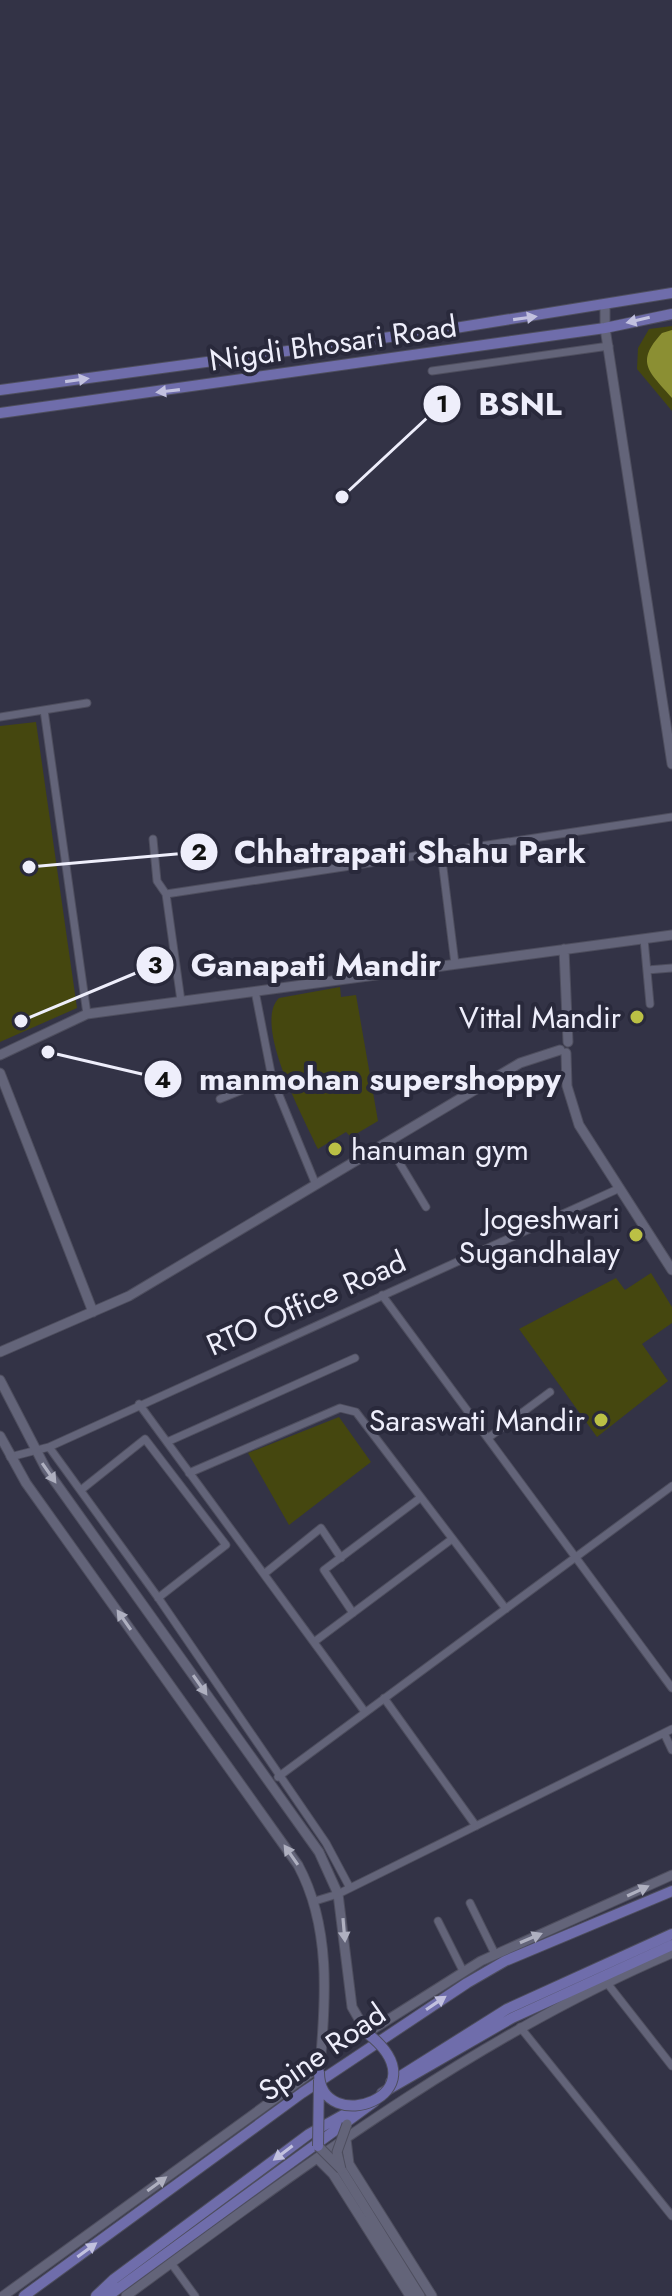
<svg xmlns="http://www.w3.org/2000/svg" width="672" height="2296" viewBox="0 0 672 2296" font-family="Jost,sans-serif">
  <rect width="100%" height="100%" fill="#333346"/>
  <path fill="#45470f" d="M672,326v85l-35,-42 1,-21 11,-19z
    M36,722l41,286 -77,34v-316z
    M340,987l1,10 15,-2 22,126 -27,16 -5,-5 -28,17c-13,-29 -66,-125 -39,-151z
    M651,1273l21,34v16l-30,21 26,37 -71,56 -78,-108 97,-51 9,12z
    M339,1417l32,45 -82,63 -41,-72z"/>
  <path fill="#8b8f33" d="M672,330v68c-22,-26 -38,-35 -10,-65z"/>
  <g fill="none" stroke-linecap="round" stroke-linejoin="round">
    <defs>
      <path id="street" d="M432,371l177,-25
        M44,710l43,304
        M0,717l87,-14
        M153,839l4,42 9,13 15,107
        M441,852l14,112
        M166,894l506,-77
        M644,939l6,65
        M647,970l25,-2
        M255,991l17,87 44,107
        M220,1099l52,-21
        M387,1142l39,65
        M382,1295l290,393
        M139,1404l226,308
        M488,1438l62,-46
        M167,1442l188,-84
        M49,1447l108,149 169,247 24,45
        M10,1457l39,-10 571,-259
        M189,1473l151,-65 16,4 150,197
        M81,1490l64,-51 81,106 -68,53
        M264,1574l57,-46 20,30
        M353,1613l-29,-43 96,-72
        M314,1642l138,-103
        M384,1698l92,128
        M664,1733l8,17
        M278,1777l394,-291
        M315,1901l23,-7 334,-165
        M470,1903l25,51
        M438,1921l25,50
        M607,1983l65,83
        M520,2027l152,189
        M171,2263l24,33"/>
      <path id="secondary" d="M605,305v23l67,436
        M564,949l4,93
        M566,1053l1,33 12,39 93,145
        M0,1055l87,-41 585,-79
        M0,1073l93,239
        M0,1352l129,-56 391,-233 40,-13
        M0,1380l46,89 273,383 19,42 14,113 15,26 114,-72 191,-86
        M0,1436l26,47 272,382c33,61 28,134 22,201l-317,230
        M346,2139l3,25 83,132
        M317,2158l16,16 77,122
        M341,2169l79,127
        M126,2296c174,-127 347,-258 546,-343"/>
      <path id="primary" d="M0,390l449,-61 223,-36
        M0,413l605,-85 67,-14
        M391,2082l116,-73 165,-75
        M382,2093l130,-75 160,-73
        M24,2296l278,-203 165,-110 38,-22 167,-70
        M96,2296l18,-17 195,-145 52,-29
        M108,2296l266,-194"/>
    </defs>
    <use href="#street" stroke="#4e4e5e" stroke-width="9"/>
    <use href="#secondary" stroke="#4e4e5e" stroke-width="11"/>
    <use href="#primary" stroke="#4e4e5e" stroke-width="12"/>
    <use href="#street" stroke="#636479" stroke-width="7"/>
    <use href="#secondary" stroke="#636479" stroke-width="9"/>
    <use href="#primary" stroke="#6f6dab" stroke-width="10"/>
    <defs>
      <path id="secondary-bridge" d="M318,2146l23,23
        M341,2169l-4,-17 10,-28"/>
      <path id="primary-bridge" d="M319,2072c0,67 128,23 48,-39
        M318,2146l1,-66"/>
    </defs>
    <use href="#secondary-bridge" stroke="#4e4e5e" stroke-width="11" stroke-linecap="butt"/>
    <use href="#primary-bridge" stroke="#4e4e5e" stroke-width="12" stroke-linecap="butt"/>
    <use href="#secondary-bridge" stroke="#636479" stroke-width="9"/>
    <use href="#primary-bridge" stroke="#6f6dab" stroke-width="10"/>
  </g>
  <defs><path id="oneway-solid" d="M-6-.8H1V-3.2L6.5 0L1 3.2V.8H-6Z" transform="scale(2)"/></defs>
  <g fill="#c2c1df">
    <use href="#oneway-solid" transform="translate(525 318) rotate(-8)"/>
    <use href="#oneway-solid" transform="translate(638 320) rotate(167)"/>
    <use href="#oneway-solid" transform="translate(77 380) rotate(-8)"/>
    <use href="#oneway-solid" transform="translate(168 391) rotate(173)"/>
    <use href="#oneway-solid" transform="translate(436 2003) rotate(-34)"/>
    <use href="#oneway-solid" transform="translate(283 2153) rotate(143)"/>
    <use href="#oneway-solid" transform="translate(87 2250) rotate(-36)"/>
  </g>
  <g fill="#afb0c0">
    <use href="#oneway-solid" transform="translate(49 1473) rotate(55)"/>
    <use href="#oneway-solid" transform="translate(124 1620) rotate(-125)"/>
    <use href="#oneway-solid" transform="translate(200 1685) rotate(55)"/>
    <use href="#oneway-solid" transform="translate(291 1855) rotate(-125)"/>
    <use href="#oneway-solid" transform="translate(638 1891) rotate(-25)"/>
    <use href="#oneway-solid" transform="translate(344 1930) rotate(85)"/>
    <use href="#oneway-solid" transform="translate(531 1938) rotate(-23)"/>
    <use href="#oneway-solid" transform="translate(157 2184) rotate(-36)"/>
  </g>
  <g fill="#bbc045" stroke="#29293b" stroke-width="3">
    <circle cx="637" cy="1017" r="8"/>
    <circle cx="335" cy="1149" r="8"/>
    <circle cx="636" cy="1235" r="8"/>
    <circle cx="601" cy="1420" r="8"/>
  </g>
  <g text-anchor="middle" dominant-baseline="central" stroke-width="8" stroke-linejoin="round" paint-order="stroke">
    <g font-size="30" fill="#eeeefb" stroke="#29293b">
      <text transform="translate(333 343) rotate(-8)">Nigdi Bhosari Road</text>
      <text transform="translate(306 1303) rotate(-24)">RTO Office Road</text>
      <text transform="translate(322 2052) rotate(-35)">Spine Road</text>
    </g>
    <g font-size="30" fill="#eeeefb" stroke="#29293b" text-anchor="end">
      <text x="621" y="1017">Vittal Mandir</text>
      <text x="351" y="1149" text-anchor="start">hanuman gym</text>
      <text x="620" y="1218">Jogeshwari<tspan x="620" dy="34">Sugandhalay</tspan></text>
      <text x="585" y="1420">Saraswati Mandir</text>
    </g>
  </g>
  <path fill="none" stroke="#eeeefb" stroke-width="3" d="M342 497L442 404M29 867L199 852M21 1021L155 965M48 1052L163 1079"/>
  <g fill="#eeeefb" stroke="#29293b" stroke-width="3">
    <circle cx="342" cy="497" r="8"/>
    <circle cx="29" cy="867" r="8"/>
    <circle cx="21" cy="1021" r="8"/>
    <circle cx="48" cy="1052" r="8"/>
    <circle cx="442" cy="404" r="20"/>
    <circle cx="199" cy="852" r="20"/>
    <circle cx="155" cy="965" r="20"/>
    <circle cx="163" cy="1079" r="20"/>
  </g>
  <g font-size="24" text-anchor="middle" font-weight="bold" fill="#111">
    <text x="442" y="412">1</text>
    <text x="199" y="860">2</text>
    <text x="155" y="973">3</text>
    <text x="163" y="1088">4</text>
  </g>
  <g font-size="32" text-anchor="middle" font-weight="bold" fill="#eeeefb" stroke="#29293b" stroke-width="8" stroke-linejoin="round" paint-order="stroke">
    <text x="520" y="415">BSNL</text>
    <text x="410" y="863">Chhatrapati Shahu Park</text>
    <text x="316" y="976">Ganapati Mandir</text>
    <text x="380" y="1090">manmohan supershoppy</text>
  </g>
</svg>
